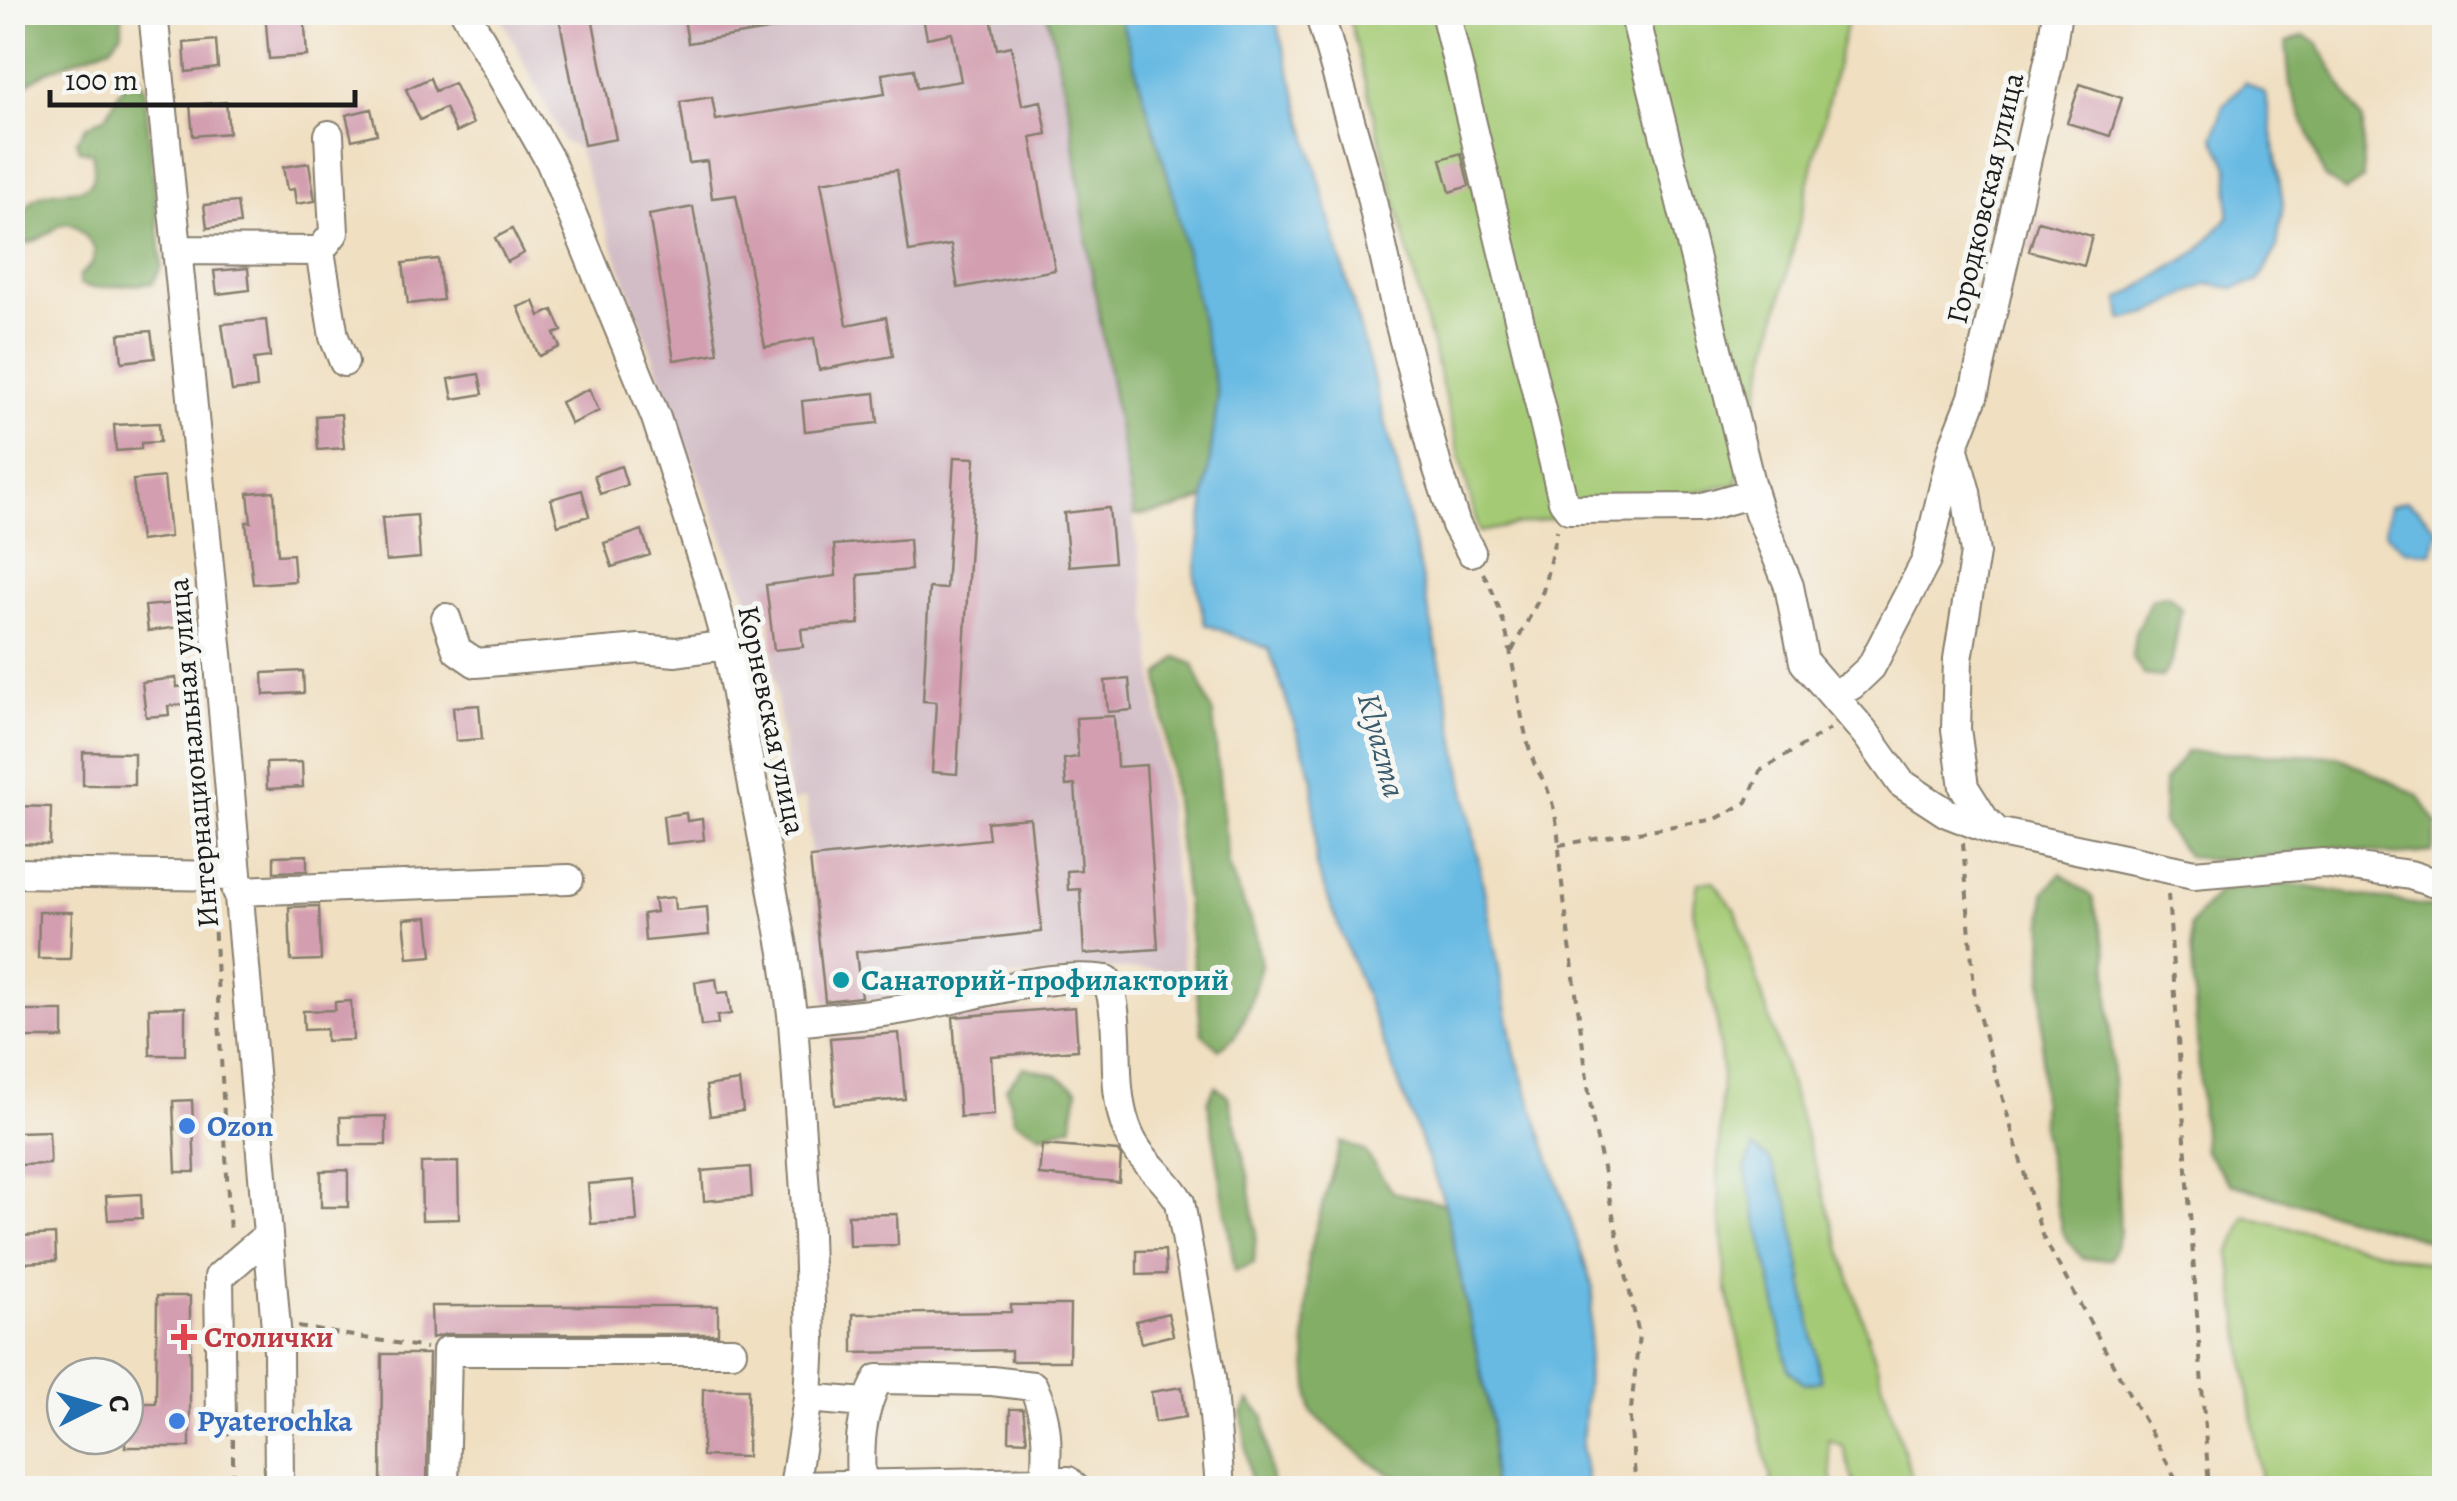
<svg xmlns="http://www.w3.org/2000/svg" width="2457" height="1501" viewBox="0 0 2457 1501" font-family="Alegreya,serif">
  <rect width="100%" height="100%" fill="#f6f6f2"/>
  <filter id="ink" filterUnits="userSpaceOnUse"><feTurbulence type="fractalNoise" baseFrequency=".01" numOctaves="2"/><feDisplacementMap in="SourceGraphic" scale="20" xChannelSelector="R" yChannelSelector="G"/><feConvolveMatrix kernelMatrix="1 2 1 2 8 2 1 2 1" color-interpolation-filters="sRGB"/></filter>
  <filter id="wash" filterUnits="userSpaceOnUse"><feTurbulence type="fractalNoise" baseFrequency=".0048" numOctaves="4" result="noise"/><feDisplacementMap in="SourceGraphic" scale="40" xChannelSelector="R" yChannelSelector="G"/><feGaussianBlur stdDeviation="2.25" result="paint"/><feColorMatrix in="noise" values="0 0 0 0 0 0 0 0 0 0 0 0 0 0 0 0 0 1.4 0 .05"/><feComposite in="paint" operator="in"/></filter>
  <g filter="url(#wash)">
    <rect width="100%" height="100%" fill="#f0dfc1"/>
    <path fill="#d2bdc6" d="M508,12l539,1 23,100 19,144 57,340 38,373 -72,-1 -101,8 -185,32 -20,-210 -16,3 -16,-128 -3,-55 -16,-1 -82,-207 -96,-263 -13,-6 -61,-122z"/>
    <path fill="#a4ca74" stroke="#607348" stroke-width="2.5" fill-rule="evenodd" d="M1348,13h501l-112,471 -258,48z
      M1713,881l23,30 179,577h-60l-12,-42 -15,-7 3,37 5,12h-63l-47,-203 -8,-105 4,-109 -5,-47 -24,-114 5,-27zM1772,1283l45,81 4,17 -17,3 -16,-15z
      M2245,1216l199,52v220h-182l-32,-234z"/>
    <path fill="#83ae66" stroke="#506541" stroke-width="2.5" d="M13,12l109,1v19l-11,14 -64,25 -26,17 -8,12z
      M1047,13h72l53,176 46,207 -13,102 -32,12 -39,6 -45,-259 -19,-144z
      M2304,35l13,8 46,78v58l-18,12 -20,-13 -35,-91 -4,-44z
      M139,76l6,15 17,175 -9,17 -60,5 -13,-3 -1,-9 13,-12 3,-14c-33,-51 -33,-15 -69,-6l-7,-10c2,-13 5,-28 17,-36 25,-17 69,9 56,-45l-13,-3 -3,-9 11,-15 19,-10 22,-39z
      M2168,595l13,13 -9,54 -10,15 -18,-2 -12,-18 3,-24 16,-34z
      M1177,657l16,7 20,51 15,151 27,65 6,34 -12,42 -14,30 -16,12 -17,-15 -43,-358z
      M2186,752l151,4 81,39 19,29 -5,28 -35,3 -63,-8 -100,14 -46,-4 -25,-33 1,-42z
      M2061,873l31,24 15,55 13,279 -9,28h-28l-21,-27 -21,-107 3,-232z
      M2289,884l155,25v336l-214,-61 -26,-34 -14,-224 28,-35z
      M1024,1067l32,8 22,15 -6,36 -30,9 -28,-15 -8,-32z
      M1215,1086l13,10 20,79 8,54 -2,34 -19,8 -27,-170z
      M1341,1142l24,9 27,41 53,12 47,219v65c-21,0 -43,3 -63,-1 -48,-9 -84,-44 -118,-76l-6,-72 3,-83z
      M1249,1401l15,15 8,72h-21l-9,-75z"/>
    <path fill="#67bae3" stroke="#426b80" stroke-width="2.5" d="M1119,13h155l124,456 52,241 65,344 78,234 -11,158 6,42h-96v-66l-47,-218 -129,-337 -3,-88 -44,-130 -64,-25 -10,-48 23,-180 -46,-207z
      M2245,82l21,12 17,109 -6,45 -19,34 -25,6 -26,-4 -58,30 -27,6 -3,-20 80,-50 29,-33 1,-48 -15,-32 9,-31z
      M2406,501l12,8 20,21 -6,23 -28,-3 -19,-18 4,-25z
      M1753,1148l17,12 19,44 32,177 -17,3 -16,-15 -16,-86 -27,-114z"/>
    <g id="blocks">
      <path fill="#d39fb0" d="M265,12h39l3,44 -38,3z
        M558,12h33l25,127 -32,6z
        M683,12h133l1,10 -129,21z
        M922,12h68l7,37 14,-3 11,59 19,-4 6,33 -16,3 24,133 -97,18 -7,-43 -42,7 -12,-82 -76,12 26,143 39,-8 7,39 -74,14 -5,-32 -49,9 -29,-152 -24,3 -5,-37 -18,2 -9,-61 32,-5 4,23 169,-26 -3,-20 32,-5 3,19 44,-7 -9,-48 -25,5z
        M216,40l2,28 -32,4 -2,-29z
        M430,78l5,13 19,-8 19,41 -17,8 -11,-24 -25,12 -14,-31z
        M2080,84l42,14 -12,38 -43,-13z
        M226,102l3,31 -36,3 -3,-31z
        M371,109l6,25 -25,6 -6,-25z
        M1461,153l8,33 -19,6 -9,-33z
        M309,163l6,38 -19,3 -2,-15 -7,1 -4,-23z
        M237,202l3,22 -33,4 -3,-23z
        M693,207l25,146 -44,7 -25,-145z
        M2038,221l54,15 -8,30 -55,-15z
        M512,229l12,24 -17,9 -12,-24z
        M438,259l5,41 -35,4 -5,-41z
        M248,268l2,22 -33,4 -3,-23z
        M534,301l6,15 13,-6 9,21 -8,3 6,13 -21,9 -21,-49z
        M266,320l4,37 -16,2 3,29 -25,3 -10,-67z
        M151,331l4,27 -33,4 -3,-28z
        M479,374l4,20 -30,5 -4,-20z
        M589,389l10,22 -28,13 -10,-22z
        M875,393l3,30 -73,8 -3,-30z
        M341,414l3,34 -26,2 -2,-34z
        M159,423l1,19 -19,1v6l-25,2 -2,-26z
        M954,457l21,1 -18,316 -25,-2 4,-70 -13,-1 6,-113 17,1z
        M621,466l6,19 -27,9 -6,-19z
        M164,477l6,60 -30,4 -7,-61z
        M582,490l7,26 -31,9 -7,-26z
        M274,491l4,64 15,-1 2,27 -42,3 -7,-62h5l-3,-29z
        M1109,508l5,54 -45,4 -5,-53z
        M417,515l3,43 -34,3 -4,-43z
        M642,530l8,25 -38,12 -8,-24z
        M909,539l2,31 -53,5 1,49 -58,5 2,18 -29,3 -8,-65 70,-9 -2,-31z
        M177,603l3,24 -32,4 -3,-25z
        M303,671l1,22 -40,2 -1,-22z
        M176,678l1,9 8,-1 2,18 -19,2 1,9 -23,2 -4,-35z
        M1129,679l3,31 -24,2 -3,-31z
        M479,705l3,34 -26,2 -3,-34z
        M1114,716l3,51 29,-2 12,184 -74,5 -4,-65 -12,1 -1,-19 14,-1 -6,-85 -9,1 -2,-27 14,-2 -2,-39z
        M83,752l51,1v32h-51z
        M302,762l1,25 -36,2 -1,-26z
        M12,806l39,1 -1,38 -38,-1z
        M686,813l1,8 15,-2 2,21 -38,4 -3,-28z
        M1030,818l12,114 -186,20 5,45 -36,4 -15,-143 179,-19 -2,-17z
        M307,855v16l-33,1v-16z
        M674,897l1,13 32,-3 2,28 -64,6 -2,-27 13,-2 -2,-13z
        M319,906l2,54 -30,1 -2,-54z
        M39,912h33l-2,47h-32z
        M428,917l4,39 -24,2 -4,-39z
        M716,979l2,14 10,-1 3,22 -14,2 1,8 -17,2 -6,-44z
        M351,1001l2,39 -27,1v-12l-22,1 -1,-19 32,-1v-8z
        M185,1007v48h-35l-1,-47z
        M1075,1007l3,43 -87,6 3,59 -34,2 -7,-100z
        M24,1011h39v27h-39z
        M899,1033l6,66 -70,6 -5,-67z
        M739,1081l4,30 -33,5 -4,-30z
        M192,1100l3,72h-19l-3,-71z
        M386,1116v29h-45l-1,-28z
        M49,1131l1,33 -32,1 -1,-33z
        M1042,1145l76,6 3,5 -2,26 -80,-7z
        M458,1162l1,57 -37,1 -1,-57z
        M750,1167l2,30 -48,4 -2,-30z
        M348,1170v37h-27v-36z
        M634,1180l3,41 -46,3 -3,-40z
        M141,1194l1,24 -34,2 -2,-24z
        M897,1214l1,31 -49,1 -1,-31z
        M55,1234l1,27 -32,2 -2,-27z
        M1165,1250l1,24 -29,1v-24z
        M157,1296h33v151h-65v-44h31z
        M1011,1305h59l-1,56h-58v-11l-158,3v-39l158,-2z
        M431,1306h287v28h-271l-15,4z
        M1168,1313l5,22 -32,8 -5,-22z
        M382,1354h47l-2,134h-46z
        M1182,1387l4,30 -31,5 -4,-30z
        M703,1389h45l-1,68 -45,-1z
        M1010,1409h13l4,32 -18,-1z"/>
    </g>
  </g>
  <g filter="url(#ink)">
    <use href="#blocks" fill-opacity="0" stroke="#867e6e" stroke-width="2.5"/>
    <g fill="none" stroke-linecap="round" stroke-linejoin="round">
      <defs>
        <path id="minor" d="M153,12l66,652 59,687 1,137
          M465,12l85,149 106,257 53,163 19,70 56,301 9,70 15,212 3,105 -3,59 -14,90
          M1319,12l49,171 30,135 39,148 19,59 15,27
          M1445,12l118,489 6,8 130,-1 54,-15
          M1634,12l116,471 9,30 30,73 15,76 62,72 35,49 46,30 49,19 198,42 129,-11 87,12 34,11
          M177,250l143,1 14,86 10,25
          M320,251l14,-18 -5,-98
          M1955,453l11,39 9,61 -17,106 -2,70 8,58 20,32 11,11
          M446,618l11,32 19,13 164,-14 36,3 50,-7
          M1833,695l19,-10 19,-18 55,-106 27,-113 20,-51 78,-345 6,-40
          M12,873l224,3
          M237,891l332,-12
          M793,1022c39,-4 78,-7 116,-14 59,-10 140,-37 198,-28 17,47 2,99 19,147 12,35 37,46 54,75l31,176 9,110
          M808,1398l57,5
          M221,1421l-2,-144 49,-42
          M861,1485c-2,-39 -1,-71 17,-106l114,2 41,5c15,32 15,60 12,95
          M795,1486l250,-5h23l7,7
          M444,1488l3,-137h285"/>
      </defs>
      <use href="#minor" stroke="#867e6e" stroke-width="32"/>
      <path stroke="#867e6e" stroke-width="4" stroke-dasharray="8 8" stroke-linecap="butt" d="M1483,573c34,58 29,128 51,190 4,10 11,18 14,28 10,25 11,51 12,77l32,249 47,218 -9,84 6,69
        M1512,651l31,-60 14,-61
        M1963,843l12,159 67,233 139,253
        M1559,845l157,-26 31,-17 13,-31 70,-42
        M2168,894l41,594
        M213,900l17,335
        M298,1327l128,21
        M233,1439v49
        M12,1473l12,15"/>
      <use href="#minor" stroke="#fff" stroke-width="28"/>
    </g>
  </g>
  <circle fill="#0f9aa8" stroke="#f6f6f2" stroke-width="4" cx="841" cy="980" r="10"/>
  <g fill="#3f7fe0" stroke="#f6f6f2" stroke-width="4">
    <circle cx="187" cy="1126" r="10"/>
    <circle cx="177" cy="1421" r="10"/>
  </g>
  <path fill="#e0444e" stroke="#f6f6f2" stroke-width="4" d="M179 1322h10v10h10v10h-10v10h-10v-10h-10v-10h10z"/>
  <g text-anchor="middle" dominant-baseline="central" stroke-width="10" stroke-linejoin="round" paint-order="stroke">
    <g font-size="30" fill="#1c1c1c" stroke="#f6f6f2">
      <text transform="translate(1985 198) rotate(-77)">Городковская улица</text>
      <text transform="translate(772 720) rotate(78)">Корневская улица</text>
      <text transform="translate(193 753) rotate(-95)">Интернациональная улица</text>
    </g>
    <g font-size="30" font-weight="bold" fill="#0d838f" stroke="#f6f6f2" text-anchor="start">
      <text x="861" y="980">Санаторий-профилакторий</text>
    </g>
    <g font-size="30" font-weight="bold" fill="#366cbe" stroke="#f6f6f2" text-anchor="start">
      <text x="207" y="1126">Ozon</text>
      <text x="197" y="1421">Pyaterochka</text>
    </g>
    <g font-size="30" font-weight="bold" fill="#be3a42" stroke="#f6f6f2" text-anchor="start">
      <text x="204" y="1337">Столички</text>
    </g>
    <g font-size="32" font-style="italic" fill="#3a5b6c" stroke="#f6f6f2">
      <text transform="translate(1382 745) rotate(75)">Klyazma</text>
    </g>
  </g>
  <rect width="2457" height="1501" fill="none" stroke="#f6f6f2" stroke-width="50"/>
  <g transform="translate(95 1406) rotate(85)"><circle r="48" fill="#f6f6f2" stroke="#9f9f9c" stroke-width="2.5"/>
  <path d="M0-8L18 38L0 25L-18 38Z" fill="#1f6fb2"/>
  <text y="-15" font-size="28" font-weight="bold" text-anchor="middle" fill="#1c1c1c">С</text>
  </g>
  <path d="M50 90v15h305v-15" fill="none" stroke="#1c1c1c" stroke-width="5"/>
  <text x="65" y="90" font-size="30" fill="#1c1c1c" stroke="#f6f6f2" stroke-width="8" paint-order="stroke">100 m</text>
</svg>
